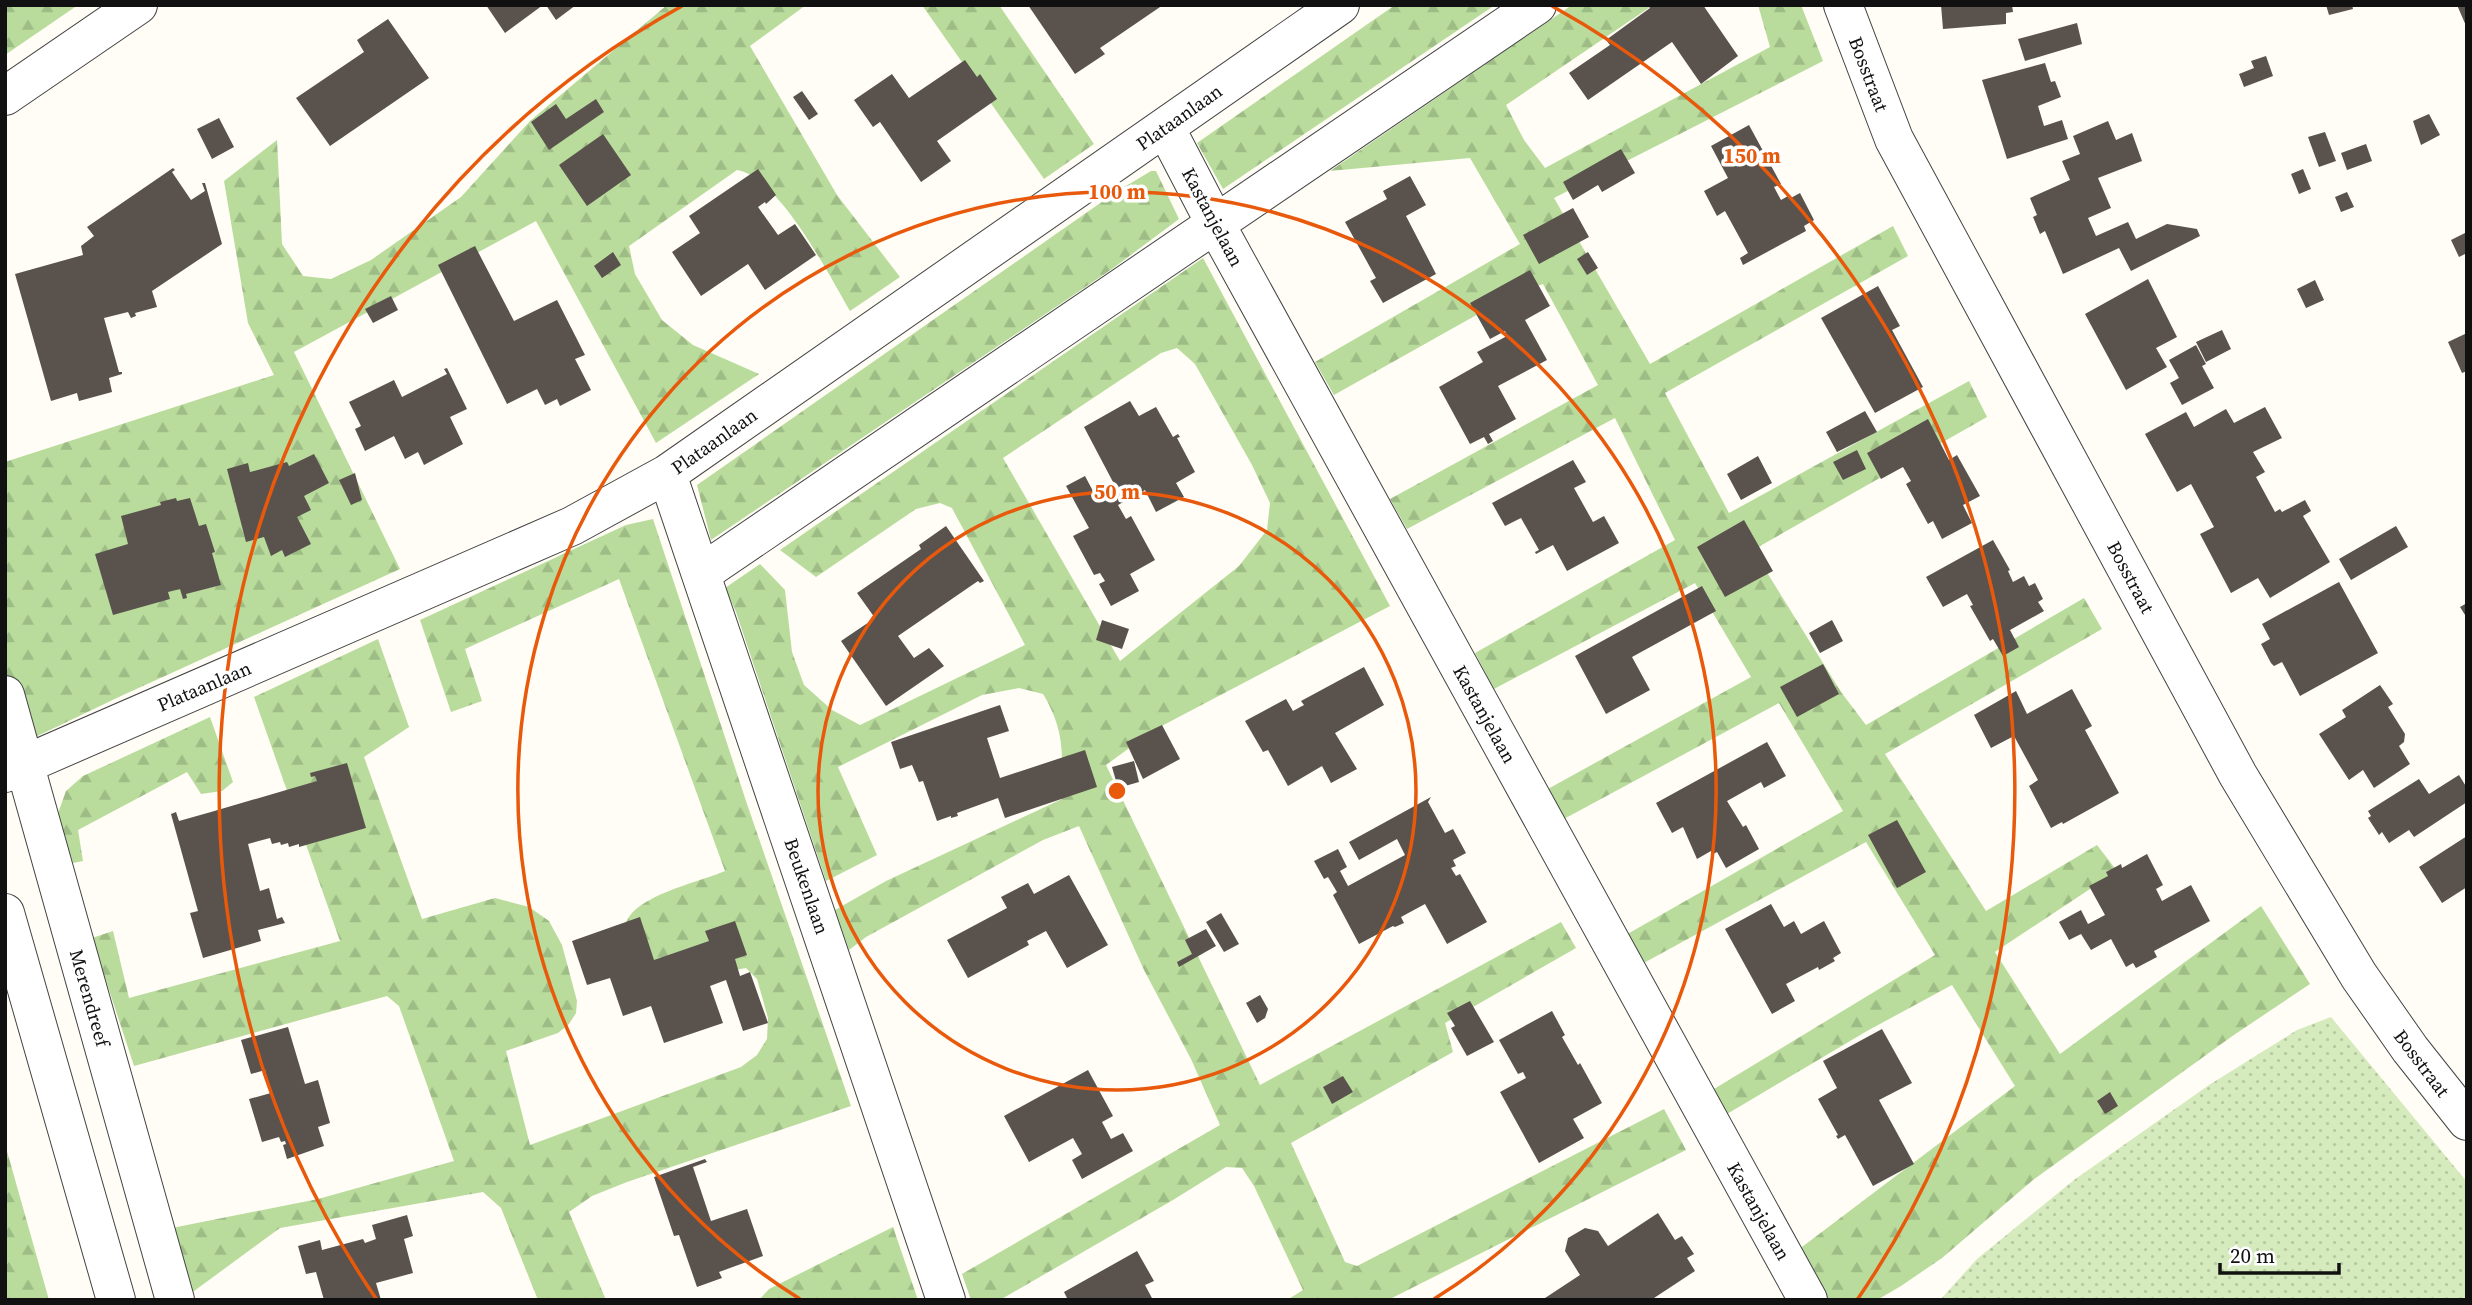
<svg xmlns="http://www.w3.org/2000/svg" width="2472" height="1305" viewBox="0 0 2472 1305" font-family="'Source Serif 4',serif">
  <defs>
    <pattern id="forest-firs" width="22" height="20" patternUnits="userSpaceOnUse" patternTransform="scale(1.75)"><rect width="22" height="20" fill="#b9dc9c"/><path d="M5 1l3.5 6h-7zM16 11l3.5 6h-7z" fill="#9ebc85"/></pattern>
    <pattern id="park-dots" width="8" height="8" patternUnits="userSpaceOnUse" patternTransform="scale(1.75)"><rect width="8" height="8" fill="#d5ebbd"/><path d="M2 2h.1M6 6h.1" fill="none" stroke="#b6c8a1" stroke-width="1.8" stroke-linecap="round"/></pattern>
  </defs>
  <rect width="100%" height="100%" fill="#fffdf5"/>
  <path fill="url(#forest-firs)" fill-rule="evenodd" d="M5,5h73l-73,50z
    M667,5h139l-56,41 87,149 63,82 -50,34c-21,-36 -71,-134 -113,-141l-108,76 6,28 27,46 31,25 66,29 -103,69 -120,-222 -242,131 106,217 -279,127 -94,45 -22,-8v-271l269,-87 -26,-52 -24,-142 53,-41 5,104 21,32 28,3 40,-19 90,-63 69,-76z
    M922,5h77l95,139 -50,35z
    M1395,5h100l-272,184 -26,-46z
    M1572,5h81l-147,100 18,35 21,28 225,-121 -12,-42h43l22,56 -269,137 96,166 243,-138 15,30 -243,137 64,120 240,-132 18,36 -234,133 88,142 25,33 218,-127 18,31 -217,125 101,157 111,-66 20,26 -122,81 65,102 201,-148 49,78 -79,53 -198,143 -91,78 -41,28 -24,14h-58l-25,-47 221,-167 -63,-101 -85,46 -145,86 -13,-25 226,-137 -69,-113 -226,123 -16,-29 219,-125 -64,-108 -217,117 -16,-30 205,-113 -56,-94 -201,106 -19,-36 200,-113 -60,-122 -208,111 -17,-30 208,-114 -55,-101 -31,11 -178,100 -19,-33 205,-118 -50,-86 -140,13z
    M1151,171h5l23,48 -67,50 -401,271 -14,-55 419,-293z
    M1203,258l187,348 -236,124 -48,35 154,320 301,-163 15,26 -131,75 8,29 -162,91 54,119 12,4 307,-157 22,41 -298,150h-101l16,-10 -49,-104 -12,-18 -16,-1 -53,33 -173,100h-29l-9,-26 258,-149 -29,-66 -47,-89 -65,-144 -36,14 -177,97 -17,13 -14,-40 51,-29 176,-82c0,-43 4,-67 -19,-105l-24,-6 -37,7 -144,72 39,88 -51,26 -90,-269 -11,-24 35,-24 25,26 7,62 12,33 28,25 28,15 165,-80 -73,-137 -12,-5 -24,6 -100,68 -36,-27zM1177,348l18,16 57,101 18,38 -3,27 -28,36 -119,95 -117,-203 158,-105z
    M653,519l94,285 104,302 -224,76 -35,14 -23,16 37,88h-68l-37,-92 -18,-16 -203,36 -90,66 -18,-66 146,-29 136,-38 -55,-155 -12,-10 -253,70 -42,-128 21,-7 16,67 211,-57 -86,-244 124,-58 31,88 -45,30 58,162 73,-21 34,9 20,14 13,24 15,56 -1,12 -7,11 -11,9 -52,18 24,94 211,-78 16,-12 10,-16 1,-21 -11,-39 -11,-11 -55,10 -32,3 -33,-57c7,-28 74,-42 99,-53l-106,-292 -154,70 17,52 -31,11 -31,-92 206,-95z
    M210,717l23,65 -11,9 -21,3 -14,-22 -109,58 5,31 -10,2 -16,-47 9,-25 17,-15z
    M5,1144l44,156h-44z
    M893,1227l25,73h-159l10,-11z"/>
  <path fill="url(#park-dots)" d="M2331,1017l136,165v118h-527l37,-41 97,-79 135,-95 88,-55z"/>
  <path fill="#5a524d" d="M486,5h57l-38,28z
    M546,5h30l-20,15z
    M1028,5h135l-63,43 5,6 -30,20z
    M1648,5h55l35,51 -37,28 -29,-42 -84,58 -19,-27 41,-28 -4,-5 44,-32z
    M1941,5h71l1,7 -7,1v11l-63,5z
    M2326,5h26l1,4 -24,6z
    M2457,5h10v23z
    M388,19l41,59 -99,68 -34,-48 68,-46 -7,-12z
    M2077,23l5,21 -57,17 -7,-22z
    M2266,56l7,20 -29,11 -5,-13 15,-6 -3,-7z
    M965,60l12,17 3,-3 17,25 -60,42 14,20 -30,21 -41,-60 -7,5 -19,-27 38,-26 17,24z
    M2045,63l6,19 4,-1 6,16 -23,9 6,20 18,-6 6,19 -61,20 -25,-79z
    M802,91l16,23 -9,6 -16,-23z
    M596,99l8,13 -55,38 -18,-28 25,-18 10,15z
    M2429,114l11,21 -19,10 -8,-24z
    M219,118l15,29 -22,12 -15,-30z
    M2108,121l8,19 16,-7 10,28 -44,17 13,30 -23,10 8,18 32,-14 8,17 31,-15 30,5 3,7 -69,35 -12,-23 -56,26 -18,-43 -5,3 -7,-17 4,-2 -7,-17 40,-18 -8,-19 18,-7 -7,-18z
    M1749,125l32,59 -7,3 7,13 7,-4 1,3 11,-6 14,27 -10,6 2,5 -63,34 -3,-7 8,-5 -23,-42 -8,5 -13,-25 24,-13 -17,-32z
    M2325,132l11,29 -17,6 -11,-30z
    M603,134l28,41 -44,31 -28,-41z
    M2366,144l6,17 -25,9 -6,-17z
    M1621,149l14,24 -33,19 -4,-7 -25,15 -10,-18z
    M173,168l2,2 -3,2 19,28 14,-9 -3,-8h3l17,61 -70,47 5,16 -22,6 1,3 -5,2 -3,-6 -24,6 15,54h3v2l-13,4 3,14 -33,9 -2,-8 -26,8 -36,-127 68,-19 -2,-9 13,-10 -7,-9z
    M758,169l18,26 -10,9 -1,-2 -7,5 20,28 17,-11 21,31 -51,35 -17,-26 -47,32 -29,-44 28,-19 -11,-17z
    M2303,169l8,20 -12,5 -8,-20z
    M1410,176l16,29 -20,11 30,58 -53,29 -13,-22 6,-3 -31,-56 42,-23 -4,-8z
    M2347,192l7,15 -13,5 -6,-15z
    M1573,208l16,29 -50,27 -16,-29z
    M2467,232v21l-8,4 -8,-17z
    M475,246l39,75 43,-21 28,55 -10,4 16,31 -31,16 -3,-7 -12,6 -8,-16 -30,15 -69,-139z
    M613,252l8,13 -19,13 -8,-12z
    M1588,252l10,16 -11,7 -10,-16z
    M1530,270l20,36 -25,14 22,40 -49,26 18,33 -27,15 4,7 -5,3 -4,-7 -14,7 -31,-57 44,-25 -6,-10 30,-16 -2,-5 -15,8 -20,-36z
    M2148,279l29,58 -21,11 11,19 -41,23 -41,-76z
    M2315,280l9,20 -18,8 -9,-19z
    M1878,286l22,40 -8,4 31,57 -48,26 -54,-95z
    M391,296l7,14 -25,13 -8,-14z
    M2222,330l9,19 -25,13 -10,-20z
    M2467,333v38l-5,2 -14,-31z
    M2196,345l10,19 -4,2 12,22 -32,17 -12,-22 9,-5 -10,-18z
    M447,368l20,41 -17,8 13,27 -39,21 -6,-13 -13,7 -11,-23 -29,15 -10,-22 6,-3 -12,-24 45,-22 8,17 45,-23 -3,-5z
    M1130,401l9,15 17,-9 17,30 5,-3 2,3 -3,1 18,34 -19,11 8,14 -28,15 -11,-22 -27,15 8,14 5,-3 24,44 -25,14 9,17 -28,15 -12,-22 6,-3 -5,-8 -6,2 -21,-39 16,-8 -23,-42 19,-10 9,17 19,-11 -29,-55z
    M2265,407l17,31 -29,14 12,20 -9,5 19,35 5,-3 2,3 23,-12 6,11 -8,5 27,46 -60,36 -12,-20 -27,15 -31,-59 14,-7 -23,-43 -14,8 -32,-58 41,-22 8,15 32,-18 8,14z
    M1865,411l12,21 -40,20 -11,-20z
    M1928,419l21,41 8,-5 23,41 -17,9 9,18 -30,16 -9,-18 -5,3 -22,-40 5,-3 -8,-14 -22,12 -14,-26z
    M1857,450l9,19 -23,11 -10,-18z
    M314,454l15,29 -25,13 7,14 -14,7 14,27 -26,13 -3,-7 -11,6 -7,-19 -18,5 -19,-73 21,-6 2,9 37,-10 2,4z
    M1758,456l14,27 -31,17 -14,-26z
    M1573,460l13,22 -12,6 19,34 11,-6 15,27 -52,28 -14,-26 -17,9 -1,-2 4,-2 -18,-32 -16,8 -13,-23z
    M355,473l7,27 -11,5 -12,-25z
    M176,498l1,3 13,-3 9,28 7,-2 9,28 -3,1 9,32 -35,9 1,4 -4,1 -3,-10 -12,3 2,7 -57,16 -18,-61 33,-10 -7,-28 40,-11 -1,-3z
    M1744,520l29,51 -48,26 -28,-50z
    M946,526l38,55 -4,2 -2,-2 -80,55 16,22 15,-10 15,18 -58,40 -45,-65 34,-23 -18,-25 64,-44 -2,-4z
    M2396,526l12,21 -57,33 -12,-21z
    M1993,540l17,30 -2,1 5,11 11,-6 5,10 6,-3 8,16 -5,3 6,9 -34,19 9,17 -16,9 -10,-17 -3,2 -20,-35 3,-1 -6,-11 -24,13 -17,-30z
    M2339,582l39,71 -78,43 -18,-34 -8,4 -3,-3 -10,-19 9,-5 -8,-15z
    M1702,586l14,25 -84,46 18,33 -44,24 -31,-58z
    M2467,603v15l-7,-11z
    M1102,620l27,9 -7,20 -26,-9z
    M1832,620l11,21 -23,12 -11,-20z
    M1823,664l16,30 -42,23 -17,-30z
    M1364,667l20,38 -49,28 22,36 -26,14 -9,-17 -34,20 -20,-36 -5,2 -18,-31 41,-22 7,12 11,-6 -3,-4z
    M2380,685l13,19 -5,3 17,27 -1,8 -5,4 11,18 -36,24 -11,-18 -14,10 -30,-46 27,-17 -4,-7z
    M2072,689l20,37 -7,4 34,63 -56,31 -1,-2 -11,6 -22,-42 9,-6 -24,-44 -23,12 -17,-33 42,-24 11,23z
    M1000,705l9,26 -22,7 13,40 85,-28 12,37 -92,31 -7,-20 -41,15 1,3 -7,2v-2l-14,5 -14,-40 -4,1 -7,-17 -12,4 -9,-27z
    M1162,725l18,34 -37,20 -17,-37z
    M1767,742l19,34 -22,12 -3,-6 -34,19 16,26 3,-2 13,24 -33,19 -9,-16 -4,2 -2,-3 -14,8 -14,-32 -11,6 -16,-30z
    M1134,761l5,21 -21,6 -6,-21z
    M347,763l19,65 -67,19v-3l-10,3 -1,-4 -7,2 -1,-3 -8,2 -2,-6 -22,6 12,47 9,-3 8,31 5,-2 3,6 -27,7 3,11 -58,17 -13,-45 8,-2 -27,-97 5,-2 3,9 32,-9 106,-31 -2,-5 -4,1 -1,-4z
    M2459,775l8,13v14l-53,35 -5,-7 -20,13 -7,-11 -3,3 -11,-17 3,-2 -3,-5 51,-32 10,15z
    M1431,797l-3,5 17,31 8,-4 13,24 -13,7 3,6 -5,2 5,8 4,-2 27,48 -40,22 -22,-40 -24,13 3,6 -9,4 -2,-1 -34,18 -26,-49 4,-3 -9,-15 -4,2 -10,-18 24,-12 9,18 -7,4 8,15 57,-31 -8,-16 -38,21 -10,-18z
    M1897,820l29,52 -29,16 -29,-53z
    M2467,836v51l-25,16 -23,-36z
    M2147,854l16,31 -7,4 6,12 29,-16 19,36 -56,30 3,6 -21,11 -3,-5 -7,4 -15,-28 -20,11 -10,-16 -12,6 -10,-18 22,-12 7,14 17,-9 -16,-29 19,-10 -2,-4 15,-8 1,4z
    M1069,875l39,70 -41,23 -21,-37 -19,10 2,4 -61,33 -21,-38 60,-32 -6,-11 27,-14 6,11z
    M1771,904l13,23 10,-6 7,13 23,-13 17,32 -8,5 2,3 -16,9 -1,-3 -32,17 9,17 -23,13 -47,-85z
    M1221,913l18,31 -15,8 -18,-30z
    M640,917l14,43 55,-19 -4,-10 30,-10 12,34 -12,4 5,17 10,-4 18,51 -25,8 -17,-51 -16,6 13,37 -59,20 -13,-37 -28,10 -13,-38 -23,7 -15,-44z
    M1206,929l10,17 -37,21 -2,-5 15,-8 -7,-14z
    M1260,995l8,14 -3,9 -8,5 -11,-20z
    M1470,1001l24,41 -27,14 -16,-28 4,-2 -8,-13z
    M1552,1011l13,24 -3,2 16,28 2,-2 22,40 -29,16 11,19 -45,25 -39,-71 26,-14 -3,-6 -5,2 -19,-34z
    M288,1027l17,57 13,-4 12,43 -12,4 6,19 -37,13 -4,-14 3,-1 -1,-3 -4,1 -2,-5 -17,5 -13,-43 22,-6 -6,-23 -14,4 -10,-34z
    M1882,1029l30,54 -33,17 35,64 -41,22 -28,-51 -7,4 -2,-3 2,-1 -20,-36 19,-11 -14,-27z
    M1088,1070l25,46 -11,6 9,17 12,-6 10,18 -51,28 -10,-19 10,-6 -9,-16 -44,24 -25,-46z
    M1343,1076l10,16 -21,12 -9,-17z
    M2110,1092l8,14 -13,8 -8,-13z
    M705,1159l2,3 -14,5 18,54 36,-12 16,47 -44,16 3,6 -25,9 -18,-52 -5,1 -20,-59z
    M1658,1213l17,27 7,-4 12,18 -7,4 8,13 -44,29h-109l38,-25 -15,-24 3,-13 17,-10 13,3 10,15z
    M407,1215l6,21 -9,3 9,34 -37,10 5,17h-57l-8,-28 -10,2 -8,-28 22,-6 2,10 41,-11 2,4 11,-4 -4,-14z
    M1137,1251l17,30 -9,4 8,15h-85l-4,-8z"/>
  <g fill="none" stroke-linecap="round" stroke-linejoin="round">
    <defs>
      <path id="minor" d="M1843,5l51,134 344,636 121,201 51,73 57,72
        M5,96l133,-91
        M1165,127l51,98 592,1075
        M667,474l279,826
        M702,573l835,-568
        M5,695l170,605
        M5,773l567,-247 95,-52 673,-469
        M5,913l111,387"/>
    </defs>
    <use href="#minor" stroke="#444" stroke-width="40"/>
    <use href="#minor" stroke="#fff" stroke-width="38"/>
  </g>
  <g fill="none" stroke="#e8590c" stroke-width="3.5">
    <circle cx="1117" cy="791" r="299"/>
    <path d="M800 1299A599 599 0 1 1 1434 1299"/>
    <path d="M377 1300A898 898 0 0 1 682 6M1552 6A898 898 0 0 1 1857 1300"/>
  </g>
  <g text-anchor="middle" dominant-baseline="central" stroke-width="7" stroke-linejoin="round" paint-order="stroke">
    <g font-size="19" fill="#111" stroke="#fff">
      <text transform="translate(1869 74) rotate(69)">Bosstraat</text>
      <text transform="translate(1179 117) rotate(-35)">Plataanlaan</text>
      <text transform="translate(1213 217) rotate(62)">Kastanjelaan</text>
      <text transform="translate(714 441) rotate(-35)">Plataanlaan</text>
      <text transform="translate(2131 577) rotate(62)">Bosstraat</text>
      <text transform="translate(204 686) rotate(-23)">Plataanlaan</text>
      <text transform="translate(1485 714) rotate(61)">Kastanjelaan</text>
      <text transform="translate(807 886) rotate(71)">Beukenlaan</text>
      <text transform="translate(90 998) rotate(74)">Merendreef</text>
      <text transform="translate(2422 1063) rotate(53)">Bosstraat</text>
      <text transform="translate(1759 1211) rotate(61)">Kastanjelaan</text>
    </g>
  </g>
  <circle cx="1117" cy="791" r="10" fill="#e8590c" stroke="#fff" stroke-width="3.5"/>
  <g font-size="21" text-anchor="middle" font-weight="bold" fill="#e8590c" stroke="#fff" stroke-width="7" stroke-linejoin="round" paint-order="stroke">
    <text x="1752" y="163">150 m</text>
    <text x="1117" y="199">100 m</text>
    <text x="1117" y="499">50 m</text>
  </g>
  <rect width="2472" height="1305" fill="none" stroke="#111111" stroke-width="14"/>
  <path d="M2220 1263v10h119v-10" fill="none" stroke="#111111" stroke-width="3.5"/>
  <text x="2230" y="1263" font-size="21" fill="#111111" stroke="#ffffff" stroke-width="5" paint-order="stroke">20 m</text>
</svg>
